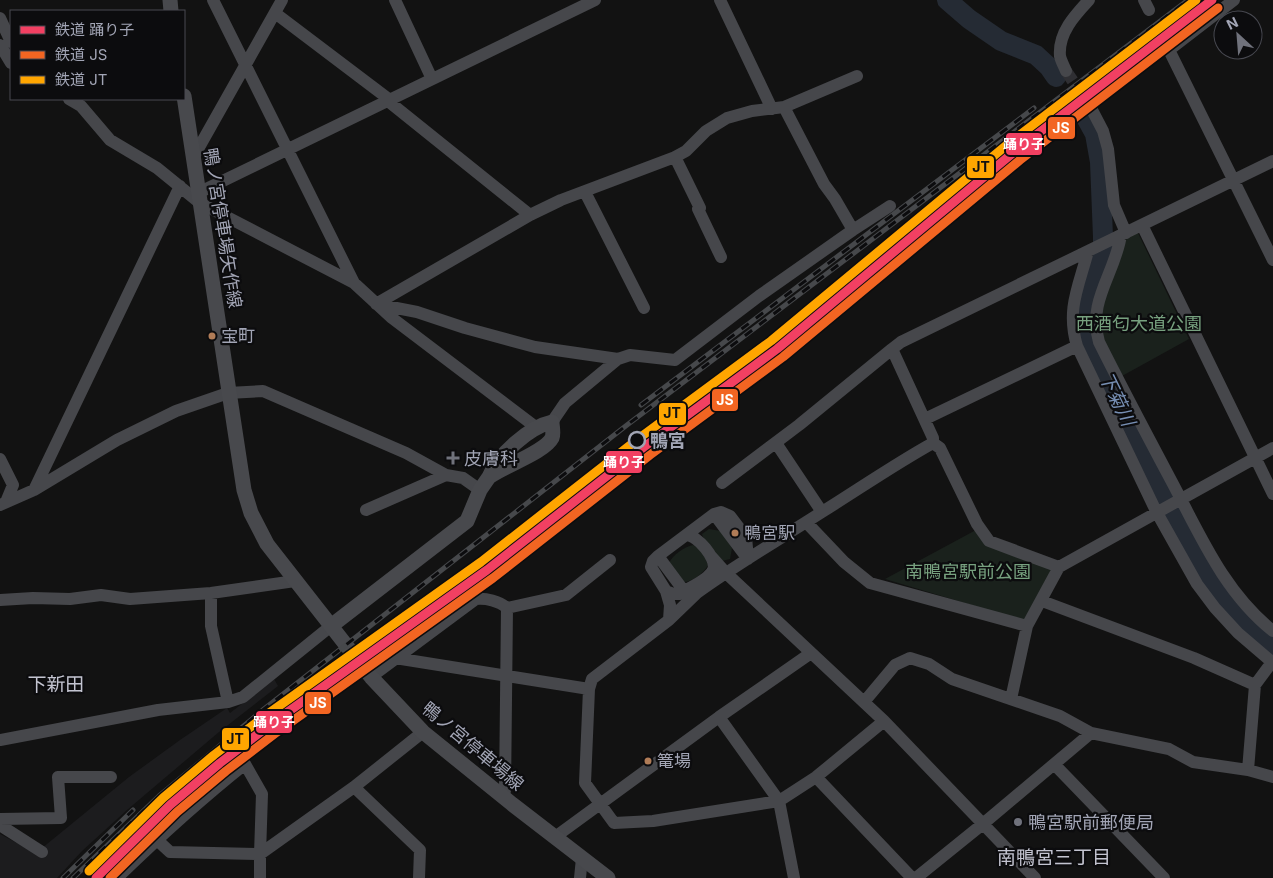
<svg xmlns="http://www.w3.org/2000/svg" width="1273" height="878" viewBox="0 0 1273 878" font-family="Inter,'Noto Sans JP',sans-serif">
  <rect width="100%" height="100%" fill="#121212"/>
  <path fill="#1c1c1e" d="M274,679l4,7 -59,46 -92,78 -45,41 -25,27h-57v-44l36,19 93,-76 51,-37 47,-32 3,5z"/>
  <path fill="#1a211c" d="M1138,233l51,106 -67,37 -20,-39 -2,-26 27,-74z
    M709,529l12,2 11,17 -2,11 -8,2 -19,-24 -1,-3z
    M976,530l77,40 -28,51 -140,-42z
    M693,545c8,3 13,12 15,20 -4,8 -17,18 -26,17l-13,-19c4,-8 15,-16 24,-18z"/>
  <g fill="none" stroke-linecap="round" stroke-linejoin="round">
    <path stroke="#252b34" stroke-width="20" d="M947,0l22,19 32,22 35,14 13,12 7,10
      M1084,114l11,20 5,28 3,75v19l-18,48 -1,15 4,21 95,196 18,33 21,30 24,27 27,23"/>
    <path stroke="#2f2f33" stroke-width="12" stroke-dasharray="12 6" stroke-linecap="butt" d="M1066,71l25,37"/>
    <path stroke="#46474b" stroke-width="12" d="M213,0l141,283
      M395,0l37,79
      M720,0l52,109
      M1144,0l5,10
      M1234,0l-65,50 104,210
      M275,13l115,87
      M0,18l11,24
      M0,45l11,18
      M1066,71c-2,-5 -5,-10 -6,-15 -2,-23 15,-41 29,-56
      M69,99l12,7 29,34 47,28 43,35 154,80 38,35 145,110
      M784,107l73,-31
      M1091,108l12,23 5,18 6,56 12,28
      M675,157l25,51 -2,1 23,48
      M193,158l89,-158
      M585,192l59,116
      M198,193l397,-193
      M1142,225l131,269
      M853,230l37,-24
      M1121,235c-6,39 -34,66 -22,107 24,48 49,95 74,142 28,53 52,109 100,147
      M1088,251c-9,35 -22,58 -11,95l79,165 41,73 18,24 23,25 35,30
      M376,304l41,8 48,16 70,19 83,12 12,-4 45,5 84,-64 94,-66 -18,-31 -11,-15 -40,-77 -32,4 -25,7 -21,13 -20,20 -11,6 -114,43 -31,15 -142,-114
      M376,304l154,-89
      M925,419l152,-73
      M552,422l13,-19 53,-44
      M776,443l46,69
      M933,443l7,5 37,76 12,17 70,26
      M0,459l13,26 -7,17
      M722,483l77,-58 93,-76
      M34,490l146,-304
      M0,505l34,-15 83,-50 59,-29 52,-18 35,-2 143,62 40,22 17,3 17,12
      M366,510l80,-35
      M714,514l33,44
      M806,522l38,40 26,21 157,43
      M710,555l16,18 158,148 151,157
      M658,556l26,35c9,-5 24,-11 29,-21 5,-11 -16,-35 -27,-35
      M748,559l-2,-22 -16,-21 -9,-4 -7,2 -56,42 -5,5 -2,6 15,24 8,3h5l5,-3 13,2c40,-29 83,-54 125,-81 37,-23 73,-48 111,-69v-5l-41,-89 9,-7 372,-181
      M666,591l4,14 -1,15
      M211,593v33l17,76
      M697,593l-28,27 -77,59 -3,10 -4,94 29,40 39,-2 126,-20 37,-24 68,-56
      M0,600l33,-2 37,1 31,-4 29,4 81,-6 84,-12
      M1042,601l152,57 61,27 -7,85
      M395,658l194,31
      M371,677l105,-78c10,-1 23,2 31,9l59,-13 44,-35
      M1255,685l17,-23
      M1011,699l16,-73 32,-59 214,-119
      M864,702l31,-37 15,-7 19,6 23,15 108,37 31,17 78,16 24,13 55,8 25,7
      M719,717l60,84 15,77
      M0,740l158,-30 70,-8 15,-5 88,-71
      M1054,764l110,114
      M816,777l96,101
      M354,787l66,63 -1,28
      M501,795l4,-4 2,-183
      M0,819l61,-1 -3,-41h53
      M0,825l42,27
      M555,837l164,-120 92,-64
      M117,878c41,-40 83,-78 128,-114l17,30 -2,60 -90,-2 -14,-13
      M260,878v-24l94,-67 69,-55
      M580,878l2,-20
      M916,878l68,-55 107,-90"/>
    <path stroke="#48494d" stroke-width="15" d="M170,0l1,11
      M184,96l60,394 7,23 16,31 104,133 52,55 89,72 96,74
      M552,422c0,5 2,11 0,16 -7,14 -48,28 -63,39 9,-22 40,-50 63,-55z
      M331,626l136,-105 13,-31 9,-13"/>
    <defs>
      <path id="rail" d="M641,405l393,-297
        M63,878l70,-68
        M73,878l86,-82 105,-87 363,-284 561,-425"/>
    </defs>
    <use href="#rail" stroke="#46484b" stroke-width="5"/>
    <use href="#rail" stroke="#0c0c0e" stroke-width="3" stroke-dasharray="9" stroke-linecap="butt"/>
    <defs>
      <path id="rail-1" d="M96,878l74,-73 50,-42 51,-39 216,-154 157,-123 133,-98 237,-197 198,-152"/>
      <path id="rail-2" d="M110,878l67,-66 49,-41 51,-39 216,-154 157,-123 133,-98 237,-197 198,-152"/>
      <path id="rail-3" d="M89,871l74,-73 51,-43 51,-39 216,-154 157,-123 133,-98 237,-197 188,-144"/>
    </defs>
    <use href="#rail-1" stroke="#0c0c0e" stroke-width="12"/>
    <use href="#rail-2" stroke="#0c0c0e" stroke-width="12"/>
    <use href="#rail-3" stroke="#0c0c0e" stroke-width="12"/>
    <use href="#rail-1" stroke="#f24062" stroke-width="9"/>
    <use href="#rail-2" stroke="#f26522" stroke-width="9"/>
    <use href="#rail-3" stroke="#ffa500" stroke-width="9"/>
  </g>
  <g fill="#b07c57" stroke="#0c0c0e" stroke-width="2">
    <circle cx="212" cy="336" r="4.5"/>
    <circle cx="735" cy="533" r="4.5"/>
    <circle cx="648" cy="761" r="4.5"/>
  </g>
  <circle fill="#0c0c0e" stroke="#a2a5b5" stroke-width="2.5" cx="637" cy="440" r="8"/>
  <g fill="#70727c" stroke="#0c0c0e" stroke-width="2">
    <path d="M450.5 450.5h5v5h5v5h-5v5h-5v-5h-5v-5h5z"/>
    <circle cx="1018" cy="822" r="5"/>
  </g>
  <g text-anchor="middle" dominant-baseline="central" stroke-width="4.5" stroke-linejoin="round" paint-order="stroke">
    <g font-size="17" fill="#a2a5b5" stroke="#0c0c0e" text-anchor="start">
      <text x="221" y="336">宝町</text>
      <text x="744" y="533">鴨宮駅</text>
      <text x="657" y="761">篭場</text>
    </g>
    <g font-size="18" fill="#a2a5b5" stroke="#0c0c0e">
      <text transform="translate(223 228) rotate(81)">鴨ノ宮停車場矢作線</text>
      <text transform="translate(473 746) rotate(40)">鴨ノ宮停車場線</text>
    </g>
    <g font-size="18" fill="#77a17f" stroke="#0c0c0e">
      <text x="1139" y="323">西酒匂大道公園</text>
      <text x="968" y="571">南鴨宮駅前公園</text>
    </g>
    <g font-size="18" font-weight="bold" fill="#a2a5b5" stroke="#0c0c0e" text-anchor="start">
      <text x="650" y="440">鴨宮</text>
    </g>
    <g font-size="18" fill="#a2a5b5" stroke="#0c0c0e" text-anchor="start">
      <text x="464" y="458">皮膚科</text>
      <text x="1028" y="822">鴨宮駅前郵便局</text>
    </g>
    <g font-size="19" font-style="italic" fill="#768eb3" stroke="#0c0c0e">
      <text transform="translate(1117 399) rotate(64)">下菊川</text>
    </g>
    <g font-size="19" fill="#c3c4d0" stroke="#0c0c0e">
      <text x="56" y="684">下新田</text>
      <text x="1054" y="857">南鴨宮三丁目</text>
    </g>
  </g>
  <g stroke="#0c0c0e" stroke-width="2">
    <rect x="1047" y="116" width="29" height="24" rx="5" fill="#f26522"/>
    <rect x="1005" y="132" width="38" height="24" rx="5" fill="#f24062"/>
    <rect x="966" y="155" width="29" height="24" rx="5" fill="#ffa500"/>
    <rect x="711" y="388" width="28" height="24" rx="5" fill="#f26522"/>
    <rect x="658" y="402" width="29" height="24" rx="5" fill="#ffa500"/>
    <rect x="605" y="450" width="38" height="24" rx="5" fill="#f24062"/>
    <rect x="304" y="691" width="28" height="24" rx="5" fill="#f26522"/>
    <rect x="255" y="710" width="38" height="24" rx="5" fill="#f24062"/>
    <rect x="221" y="727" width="29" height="24" rx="5" fill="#ffa500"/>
  </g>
  <g font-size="14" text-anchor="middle" font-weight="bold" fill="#fff">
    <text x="1061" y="133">JS</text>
    <text x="1024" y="149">踊り子</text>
    <text x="725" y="405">JS</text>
    <text x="624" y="467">踊り子</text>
    <text x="318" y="708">JS</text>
    <text x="274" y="727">踊り子</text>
  </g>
  <g font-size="14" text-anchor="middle" font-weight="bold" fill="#111">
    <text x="981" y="172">JT</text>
    <text x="672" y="418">JT</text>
    <text x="235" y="744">JT</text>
  </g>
  <rect x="10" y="10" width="175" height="90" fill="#0c0c0e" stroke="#484951"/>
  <rect x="20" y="26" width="25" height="8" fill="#f24062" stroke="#484951"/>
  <text x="55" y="35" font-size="15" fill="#a2a5b5">鉄道 踊り子</text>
  <rect x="20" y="51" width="25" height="8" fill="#f26522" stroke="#484951"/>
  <text x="55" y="60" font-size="15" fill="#a2a5b5">鉄道 JS</text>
  <rect x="20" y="76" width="25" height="8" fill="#ffa500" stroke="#484951"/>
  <text x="55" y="85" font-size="15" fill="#a2a5b5">鉄道 JT</text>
  <g transform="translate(1238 35) rotate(334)"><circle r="24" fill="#0c0c0e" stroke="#484951"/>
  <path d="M0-4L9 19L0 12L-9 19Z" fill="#70727c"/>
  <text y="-8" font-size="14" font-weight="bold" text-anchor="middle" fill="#a2a5b5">N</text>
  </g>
</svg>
